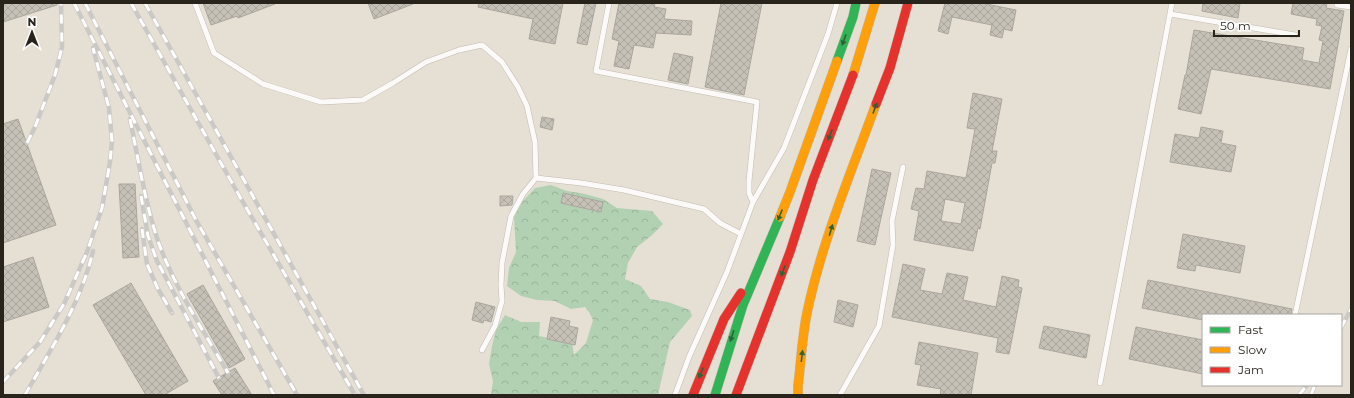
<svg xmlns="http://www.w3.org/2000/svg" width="1354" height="398" viewBox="0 0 1354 398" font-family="Montserrat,sans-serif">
  <defs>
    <pattern id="forest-crowns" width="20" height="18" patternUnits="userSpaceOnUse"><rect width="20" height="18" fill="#b2d1b3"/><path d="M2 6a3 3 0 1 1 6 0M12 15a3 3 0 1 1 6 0" fill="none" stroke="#99b399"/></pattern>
    <pattern id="building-cross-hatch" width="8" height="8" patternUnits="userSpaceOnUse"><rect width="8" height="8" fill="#c6c1b7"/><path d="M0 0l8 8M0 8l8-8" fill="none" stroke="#aaa69d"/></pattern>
  </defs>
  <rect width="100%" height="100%" fill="#e5dfd4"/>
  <path fill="url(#forest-crowns)" d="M551,185l16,6 18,3 18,5 14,9 35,3 11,13 -12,12 -14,11 -9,16 -3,16 16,7 9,13 18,3 22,8 2,6 -22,26 -12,53h-167l2,-14 -4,-17 3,-18 4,-16 9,-15 16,7h19l-1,14 33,7 2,12 12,-12 7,-23 -4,-8 -4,-5 -14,2 -16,-8 -18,-1 -16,-4 -14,-10 2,-18 7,-16 -2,-35 9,-16 12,-13z"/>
  <path fill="url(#building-cross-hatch)" stroke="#aba69e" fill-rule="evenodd" d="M3,3h54v2l-54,17z
    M203,3h72v1l-37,14 -1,-2 -26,9z
    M368,3h44l1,1 -39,15z
    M479,3h84l-8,41 -26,-5 4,-20 -55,-12z
    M585,3h11l-9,42 -10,-2z
    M619,3h36l-1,4 12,2 -2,10 28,2 -1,14 -35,-2 -3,15 -19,-3 -5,24 -15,-3 5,-25 -7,-2z
    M721,3h41l-18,92 -39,-8z
    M945,3h36l35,7 -4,21 -8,-2 -2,9 -12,-3 2,-10 -40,-8 -4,17 -10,-3z
    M1203,3h37l-2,15 -36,-7z
    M1293,3h34l-1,5 18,3 -14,78 -119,-20 -10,45 -23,-5 7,-34h1l8,-45 110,18 -2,12 17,3 4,-22 -4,-1 3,-14 -6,-1 1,-6 -26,-5z
    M674,53l19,4 -5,27 -20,-4z
    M973,93l29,6 -10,52h5l-2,12h-3l-12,66 -2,-1 -5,23 -59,-11 5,-29 -8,-2 5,-21 8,1 3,-18 39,7 9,-49 -8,-1zM945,199l20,4 -4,21 -20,-3z
    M542,117l12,2 -2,11 -12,-3z
    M18,119l38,106 -53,18v-119z
    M1201,127l22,4 -2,12 15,3 -5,26 -61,-10 5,-28 24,4z
    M872,169l19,4 -16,72 -18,-4z
    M119,184h16l4,73 -16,1z
    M563,193l40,9 -2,10 -40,-9z
    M500,196h13l-1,9 -12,1z
    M1183,234l62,12 -5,27 -44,-8 -1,6 -18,-3z
    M33,257l16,50 -46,15v-55z
    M903,264l22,5 -5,21 22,4 5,-21 21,4 -5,23 33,7 6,-31 17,4 -1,7 4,1 -13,66 -13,-2 2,-14 -106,-21z
    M1148,280l144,29 -1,6h-88v5l-61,-12z
    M131,283l57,98 -24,14h-18l-53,-90z
    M203,285l42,74 -16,9 -42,-74z
    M838,300l20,5 -5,22 -19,-5z
    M476,302l19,5 -4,15 -7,-2 -1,3 -11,-3z
    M551,317l19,4 -1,5 9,2 -3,17 -28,-6z
    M1044,326l46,9 -4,23 -47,-10z
    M1136,327l67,13v34l-74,-15z
    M919,342l59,11 -7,42h-31l1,-6 -24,-4 4,-20 -6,-1z
    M235,368l17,27h-30l-9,-14z"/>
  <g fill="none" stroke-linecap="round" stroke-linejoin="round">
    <defs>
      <path id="lane" d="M195,3l19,50 49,31 58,18 42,-2 30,-17 33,-21 33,-12 23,-5 20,17 16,25 9,19 8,36 1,36 -13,16 -12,22 -9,47 -1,22 1,16 -7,25 -13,24
        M609,3l-13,68 161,31 -8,79v12l4,9
        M1337,3v2l14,2
        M1170,14l125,21
        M536,178l45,5 43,7 80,19 16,14 21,11
        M1295,315l56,-266
        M1100,383l72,-380
        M675,395l14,-38 38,-85 26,-70 31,-54 44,-114 9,-31
        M840,395l39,-69 14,-81 -1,-24 11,-54"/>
      <path id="fast" d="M837,61l16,-44 3,-14
        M715,395l28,-90 37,-88"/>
      <path id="slow" d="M853,75l22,-72
        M780,217l10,-25 47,-131
        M798,395v-9c3,-24 4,-49 9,-73 15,-72 44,-140 69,-209"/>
      <path id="jam" d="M876,104l14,-36 18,-65
        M693,395l31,-76 17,-26
        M736,395l54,-143 23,-72 40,-105"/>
    </defs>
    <use href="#lane" stroke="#c1bbb2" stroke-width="6"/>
    <use href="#fast" stroke="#c1bbb2" stroke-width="10"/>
    <use href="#slow" stroke="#c1bbb2" stroke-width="10"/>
    <use href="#jam" stroke="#c1bbb2" stroke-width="10"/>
    <use href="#lane" stroke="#fbfaf9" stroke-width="5"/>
    <use href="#fast" stroke="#30b455" stroke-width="9"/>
    <use href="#slow" stroke="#ff9f0a" stroke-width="9"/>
    <use href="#jam" stroke="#e5322d" stroke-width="9"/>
    <defs>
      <path id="rail" d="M74,3l200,392
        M85,3l112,219 100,173
        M131,3l109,194 115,198
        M145,3l219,392
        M130,119c8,39 14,78 26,116 15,47 47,95 72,138
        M27,143l8,-16 20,-52 7,-28 -1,-44
        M141,196l7,40 9,25 62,117
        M142,229l5,35 11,25 14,24
        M1341,328l10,-19
        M3,382l37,-40 24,-38 23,-52 15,-44 8,-46 2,-21 -3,-33 -16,-60
        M25,395c26,-46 56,-92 68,-144
        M1299,395l8,-10
        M1311,395l4,-10"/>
    </defs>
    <use href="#rail" stroke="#cbc9c6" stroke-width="4.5"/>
    <use href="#rail" stroke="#fff" stroke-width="3" stroke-dasharray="9" stroke-linecap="butt"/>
  </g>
  <defs><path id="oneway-solid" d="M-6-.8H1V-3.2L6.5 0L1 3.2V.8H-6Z"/></defs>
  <g fill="#2c6435">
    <use href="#oneway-solid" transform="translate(844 40) rotate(110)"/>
    <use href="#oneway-solid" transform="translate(875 108) rotate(-70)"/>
    <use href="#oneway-solid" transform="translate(830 135) rotate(111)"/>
    <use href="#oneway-solid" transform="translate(780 215) rotate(112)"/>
    <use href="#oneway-solid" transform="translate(831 230) rotate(-73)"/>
    <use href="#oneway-solid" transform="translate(783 271) rotate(111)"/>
    <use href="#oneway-solid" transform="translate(732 336) rotate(108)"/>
    <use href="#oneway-solid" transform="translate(802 356) rotate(-83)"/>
    <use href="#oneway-solid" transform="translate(701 373) rotate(113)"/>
  </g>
  <rect width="1354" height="398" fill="none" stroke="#28231b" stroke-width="8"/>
  <rect x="1202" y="314" width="140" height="72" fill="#ffffff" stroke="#a9a7a4"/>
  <rect x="1210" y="327" width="20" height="6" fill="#30b455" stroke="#a9a7a4"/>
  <text x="1238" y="334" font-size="12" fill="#28231b">Fast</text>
  <rect x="1210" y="347" width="20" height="6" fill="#ff9f0a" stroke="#a9a7a4"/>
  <text x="1238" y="354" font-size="12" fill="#28231b">Slow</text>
  <rect x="1210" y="367" width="20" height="6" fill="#e5322d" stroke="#a9a7a4"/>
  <text x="1238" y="374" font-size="12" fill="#28231b">Jam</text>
  <g transform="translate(32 32)" stroke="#ffffff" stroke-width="3" paint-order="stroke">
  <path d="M0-3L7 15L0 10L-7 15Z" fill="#28231b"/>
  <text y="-6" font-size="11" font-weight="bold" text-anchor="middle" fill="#28231b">N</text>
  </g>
  <path d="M1214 30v6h85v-6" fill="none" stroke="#28231b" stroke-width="2"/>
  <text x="1220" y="30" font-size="12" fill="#28231b" stroke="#ffffff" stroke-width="3" paint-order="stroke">50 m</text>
</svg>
